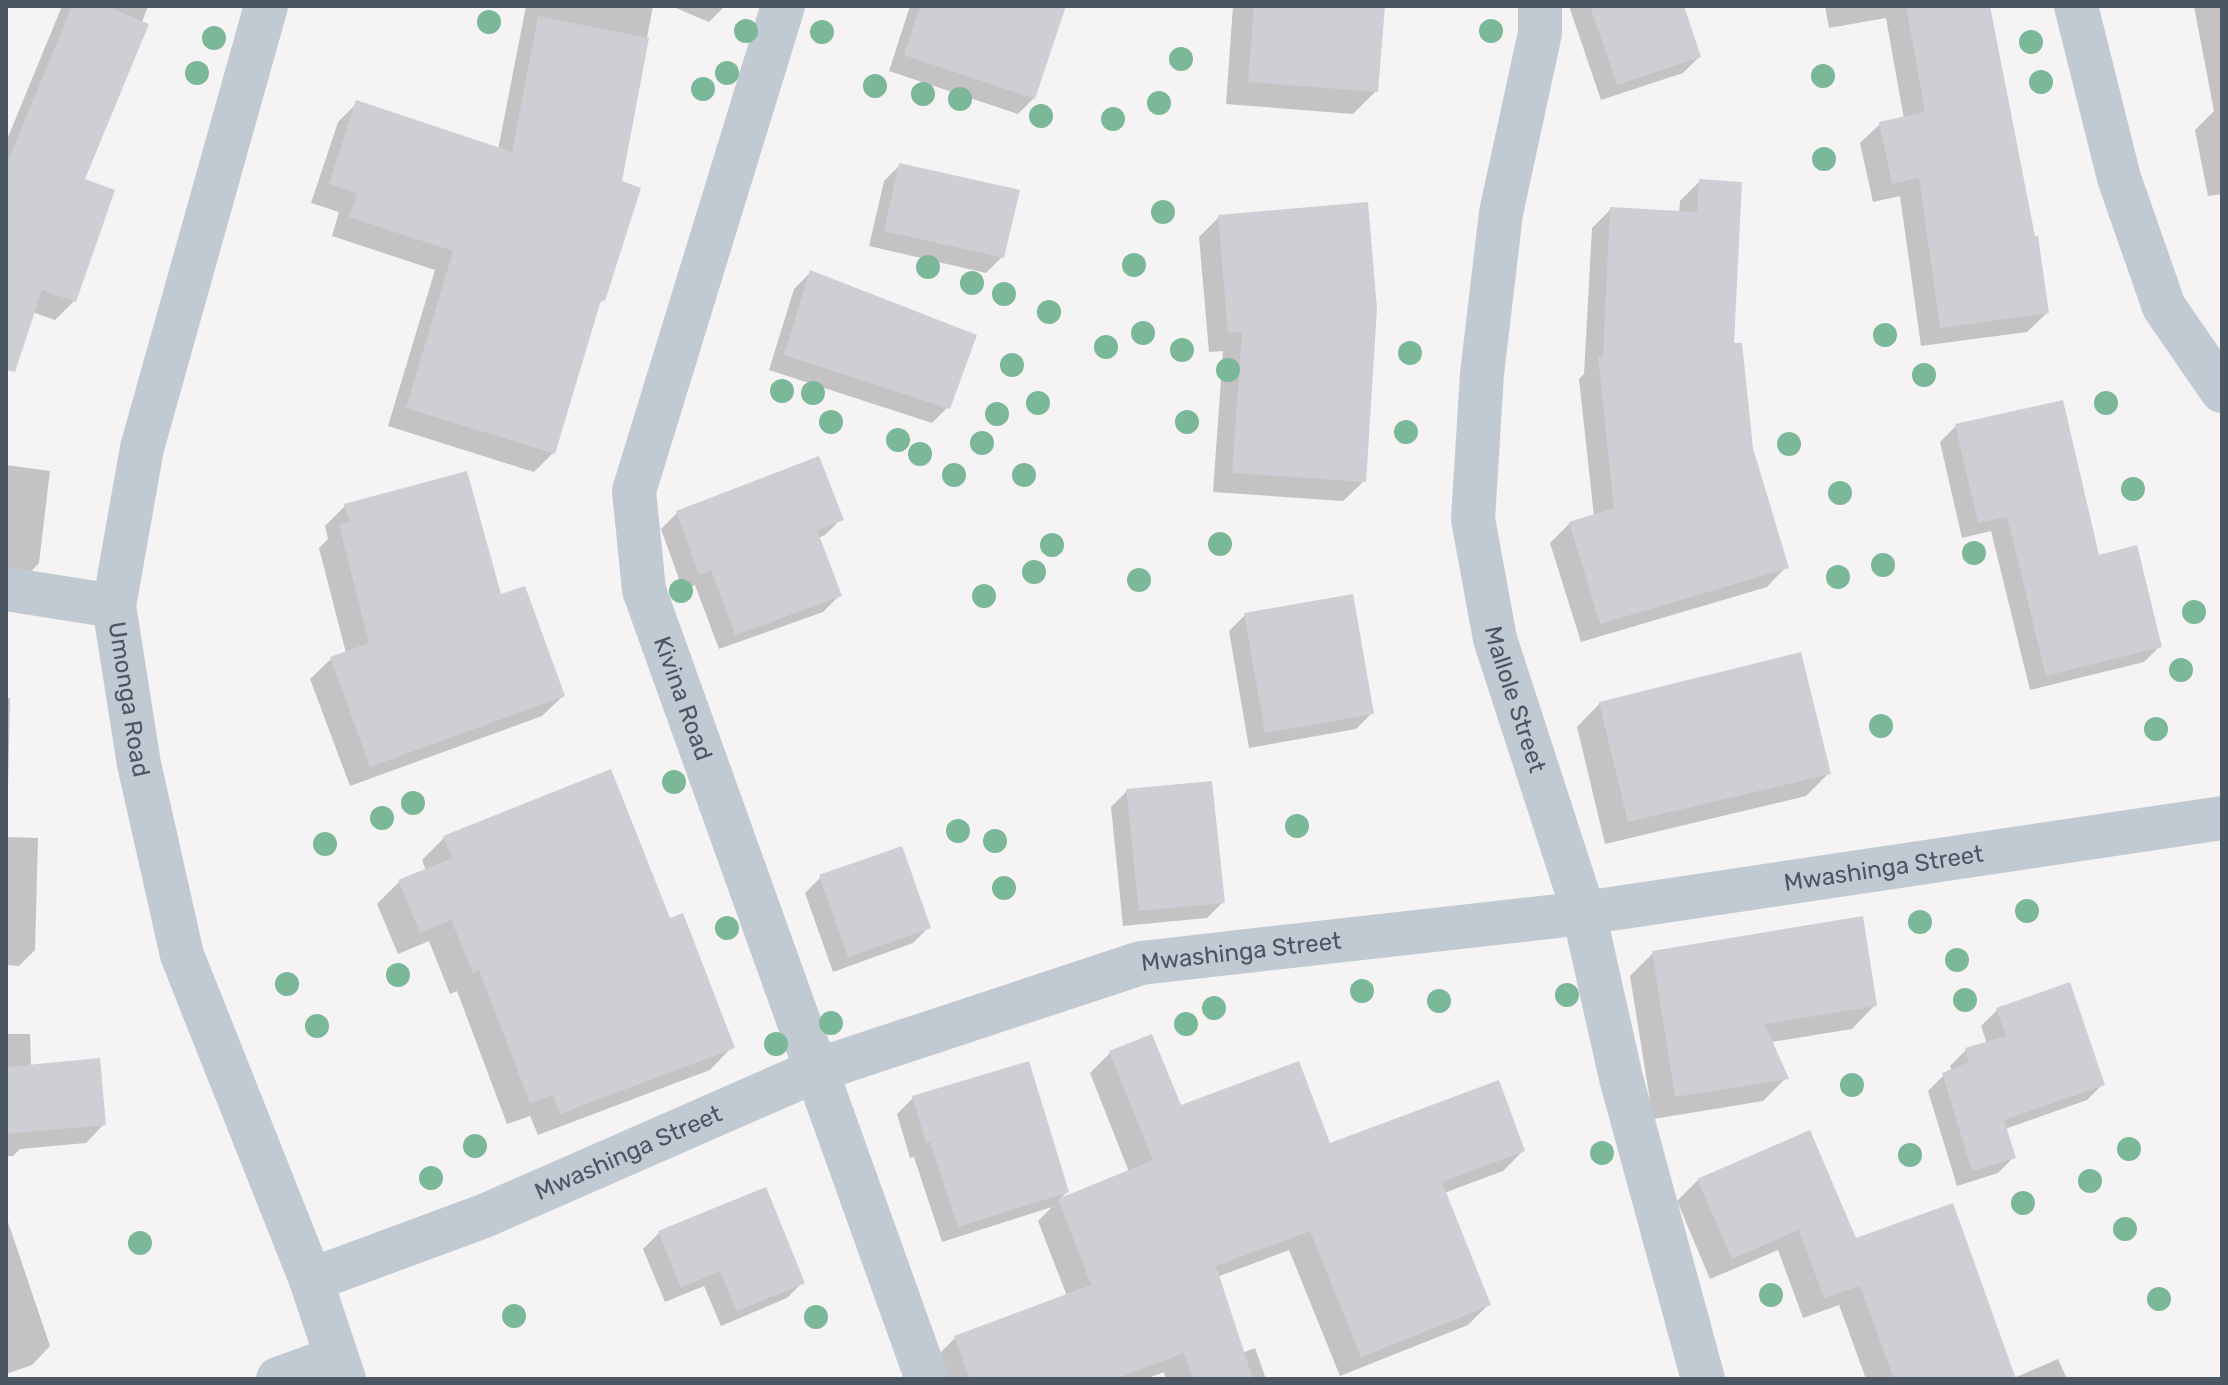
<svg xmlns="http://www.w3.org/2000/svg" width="2228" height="1385" viewBox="0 0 2228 1385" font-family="Rubik,sans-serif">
  <rect width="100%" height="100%" fill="#f5f3f3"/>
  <path fill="#0003" d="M62,6h86l-66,174 -8,121 -19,19 -23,-8 -26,26v-196z
    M526,6h127l-33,176 -17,118 -5,5 -45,148 -19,19 -146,-46 47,-156 -103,-34 7,-24 -28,-9 27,-81 19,-19 141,47z
    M671,6h54l-16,16z
    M910,6h150l-26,92 -16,16 -129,-43z
    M1233,6h150l-7,85 -23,23 -127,-10z
    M1569,6h113l17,51 -16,16 -82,27z
    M1825,6h163l59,307 -20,19 -106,14 -21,-150 -27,6 -13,-59 20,-19 24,-5 -18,-101 -57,10z
    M2194,6h28v188l-14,2 -13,-66 19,-19z
    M900,165l102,92 -16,16 -117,-27 15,-65z
    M1700,181l51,267 35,119 -19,20 -186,55 -31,-99 20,-20 24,-7 -15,-137 5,-5 8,-146 19,-19 68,4 1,-12z
    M1219,217l145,264 -21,20 -130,-9 10,-141 -14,1 -10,-115z
    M810,273l138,134 -16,16 -163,-53 25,-81z
    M1956,426l141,131 63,89 -16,16 -114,28 -39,-159 -29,7 -22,-96z
    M818,459l23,60 -16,16 -7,3 21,58 -16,16 -104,37 -24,-64 -12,5 -22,-61 16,-16z
    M6,465l44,6 -11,92 -15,16 -18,-2z
    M345,506l155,91 63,99 -21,20 -192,70 -40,-107 21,-20 15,-6 -27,-105 9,-9 -3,-13z
    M1245,615l127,98 -16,16 -107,19 -20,-117z
    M6,698h4l-3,139 31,1 -3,112 -16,16 -13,-1z
    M1600,703l229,70 -23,23 -201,48 -28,-117z
    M1127,791l96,111 -16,16 -84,8 -12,-119z
    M444,838l225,83 63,126 -22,23 -172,65 -8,-19 -23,8 -50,-133 -7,3 -21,-53 -31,13 -21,-50 23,-23 26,-10 -4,-11z
    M821,877l108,50 -16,16 -80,29 -28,-79z
    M1653,953l222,52 -23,24 -81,13 15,36 -23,23 -110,18 -23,-143z
    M1997,1010l106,74 -16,16 -82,29 9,28 -16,16 -41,13 -29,-95 16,-16 8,-4 -2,-5 16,-16 21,-6 -6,-18z
    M6,1034h24l1,33 73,57 -18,19 -66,6 -7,7h-7z
    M1110,1053l69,55 150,37 194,6 -20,20 -59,22 45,111 -21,21 -128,51 -51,-126 -72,27 25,76 13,-5 11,31h-100l-2,-7 -18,7h-204l-8,-20 21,-21 112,-42 -29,-75 14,-14 -110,35 -28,-85 -4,1 -13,-44 16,-16 154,94 -9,9 71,-29 -39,-99z
    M1698,1180l157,60 159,138 44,-19 9,20h-201l-27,-74 -36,13 -25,-68 -68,29 -33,-78z
    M764,1189l39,93 -16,16 -66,28 -17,-40 -39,16 -22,-53 16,-16z
    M6,1216l44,130 -18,19 -26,9z"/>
  <path fill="#cdcfd5" d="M72,6h35l42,18 -64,155 30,11 -39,112 -34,-12 -27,82 -9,-2v-204z
    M920,6h146l-31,93 -131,-44z
    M1254,6h131l-7,86 -130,-10z
    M1590,6h94l17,51 -84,28z
    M1906,6h84l45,230h3l11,77 -109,15 -21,-150 -27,6 -13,-62 46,-10z
    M538,16l111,22 -27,143 19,7 -36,113 -4,-1 -46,154 -149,-46 47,-157 -104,-34 8,-24 -28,-9 27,-84 156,52z
    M899,163l121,27 -16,68 -120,-27z
    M1699,179l43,3 -8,161h8l11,105 36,120 -189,56 -31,-102 45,-14 -16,-151h5l7,-150 87,5z
    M1368,202l9,107 -11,173 -134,-9 10,-141 -14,1 -10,-118z
    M810,270l167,65 -27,74 -166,-54z
    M2063,400l36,155 38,-10 25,102 -116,29 -39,-159 -29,6 -23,-99z
    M819,456l25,64 -27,10 25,66 -107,39 -24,-65 -12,5 -23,-64z
    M467,471l34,123 24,-8 40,110 -195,71 -40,-110 39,-14 -30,-118 11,-3 -6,-18z
    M1353,594l21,120 -109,19 -21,-120z
    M1801,652l30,122 -203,48 -29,-120z
    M611,769l59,149 13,-5 52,135 -175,66 -7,-19 -23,8 -51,-133 -6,3 -22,-53 -31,13 -22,-53 54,-22 -9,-22z
    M1212,781l13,122 -86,8 -13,-122z
    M902,846l29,82 -83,29 -29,-82z
    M1863,916l14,90 -112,18 24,55 -114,18 -23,-146z
    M2070,982l35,103 -101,35 12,38 -44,13 -30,-98 27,-11 -4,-14 41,-12 -10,-28z
    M1152,1034l29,71 118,-44 31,82 169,-63 26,71 -83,31 49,123 -130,52 -51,-126 -94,35 37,113h-60l-9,-26 -69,26h-145l-16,-43 137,-51 -33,-86 95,-39 -44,-109z
    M100,1058l6,67 -100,9v-67z
    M1029,1061l40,131 -111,35 -28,-85 -4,1 -14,-47z
    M1810,1130l46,108 97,-35 63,176h-122l-34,-93 -36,12 -25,-68 -67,29 -35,-80z
    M766,1187l39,96 -68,28 -17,-40 -39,17 -23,-57z"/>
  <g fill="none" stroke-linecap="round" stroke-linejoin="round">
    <g stroke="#c1cad2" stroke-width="44">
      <path id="s1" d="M266,6l-124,442 -28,158 25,158 43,191 129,325 33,99"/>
      <path id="s2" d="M783,6l-149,485 10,99 283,789"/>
      <path id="s3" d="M1540,6v27l-39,180 -19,161 -9,145 22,120 89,274 37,165 82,301"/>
      <path d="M2076,6l43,172 45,129 58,84"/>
      <path d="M6,589l108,17"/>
      <path id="s4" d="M311,1280l173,-64 333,-146 324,-107 443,-50 638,-95"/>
      <path d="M278,1379l58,-21"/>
    </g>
  </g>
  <g fill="#7bb799">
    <circle cx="489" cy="22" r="12"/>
    <circle cx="746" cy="31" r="12"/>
    <circle cx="1491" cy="31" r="12"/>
    <circle cx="822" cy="32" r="12"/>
    <circle cx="214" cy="38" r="12"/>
    <circle cx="2031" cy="42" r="12"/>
    <circle cx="1181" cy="59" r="12"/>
    <circle cx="197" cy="73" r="12"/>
    <circle cx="727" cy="73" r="12"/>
    <circle cx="1823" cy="76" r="12"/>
    <circle cx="2041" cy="82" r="12"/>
    <circle cx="875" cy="86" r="12"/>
    <circle cx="703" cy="89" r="12"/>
    <circle cx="923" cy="94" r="12"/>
    <circle cx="960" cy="99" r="12"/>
    <circle cx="1159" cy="103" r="12"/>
    <circle cx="1041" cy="116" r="12"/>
    <circle cx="1113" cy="119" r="12"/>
    <circle cx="1824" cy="159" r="12"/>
    <circle cx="1163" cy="212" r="12"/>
    <circle cx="1134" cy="265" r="12"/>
    <circle cx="928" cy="267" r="12"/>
    <circle cx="972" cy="283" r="12"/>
    <circle cx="1004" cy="294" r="12"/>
    <circle cx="1049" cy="312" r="12"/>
    <circle cx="1143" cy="333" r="12"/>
    <circle cx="1885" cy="335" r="12"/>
    <circle cx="1106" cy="347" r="12"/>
    <circle cx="1182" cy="350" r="12"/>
    <circle cx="1410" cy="353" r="12"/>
    <circle cx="1012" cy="365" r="12"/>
    <circle cx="1228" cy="370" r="12"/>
    <circle cx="1924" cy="375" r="12"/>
    <circle cx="782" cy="391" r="12"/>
    <circle cx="813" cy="393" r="12"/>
    <circle cx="1038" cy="403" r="12"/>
    <circle cx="2106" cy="403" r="12"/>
    <circle cx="997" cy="414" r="12"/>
    <circle cx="831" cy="422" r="12"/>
    <circle cx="1187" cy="422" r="12"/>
    <circle cx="1406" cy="432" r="12"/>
    <circle cx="898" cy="440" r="12"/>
    <circle cx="982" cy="443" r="12"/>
    <circle cx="1789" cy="444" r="12"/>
    <circle cx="920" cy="454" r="12"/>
    <circle cx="954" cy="475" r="12"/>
    <circle cx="1024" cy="475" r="12"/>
    <circle cx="2133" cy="489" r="12"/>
    <circle cx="1840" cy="493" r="12"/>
    <circle cx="1220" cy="544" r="12"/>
    <circle cx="1052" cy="545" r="12"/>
    <circle cx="1974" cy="553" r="12"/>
    <circle cx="1883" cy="565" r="12"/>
    <circle cx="1034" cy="572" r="12"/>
    <circle cx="1838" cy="577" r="12"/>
    <circle cx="1139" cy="580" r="12"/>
    <circle cx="681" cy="591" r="12"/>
    <circle cx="984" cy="596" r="12"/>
    <circle cx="2194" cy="612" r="12"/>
    <circle cx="2181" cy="670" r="12"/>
    <circle cx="1881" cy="726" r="12"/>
    <circle cx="2156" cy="729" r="12"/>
    <circle cx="674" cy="782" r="12"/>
    <circle cx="413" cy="803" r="12"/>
    <circle cx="382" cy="818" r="12"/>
    <circle cx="1297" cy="826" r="12"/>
    <circle cx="958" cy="831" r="12"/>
    <circle cx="995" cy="841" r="12"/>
    <circle cx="325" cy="844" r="12"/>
    <circle cx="1004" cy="888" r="12"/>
    <circle cx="2027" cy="911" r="12"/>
    <circle cx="1920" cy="922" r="12"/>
    <circle cx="727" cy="928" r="12"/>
    <circle cx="1957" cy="960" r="12"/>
    <circle cx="398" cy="975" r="12"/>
    <circle cx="287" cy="984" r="12"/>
    <circle cx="1362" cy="991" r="12"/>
    <circle cx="1567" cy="995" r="12"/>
    <circle cx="1965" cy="1000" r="12"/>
    <circle cx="1439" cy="1001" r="12"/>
    <circle cx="1214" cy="1008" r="12"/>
    <circle cx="831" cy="1023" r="12"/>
    <circle cx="1186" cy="1024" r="12"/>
    <circle cx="317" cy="1026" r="12"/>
    <circle cx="776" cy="1044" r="12"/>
    <circle cx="1852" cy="1085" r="12"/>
    <circle cx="475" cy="1146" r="12"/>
    <circle cx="2129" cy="1149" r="12"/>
    <circle cx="1602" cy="1153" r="12"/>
    <circle cx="1910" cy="1155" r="12"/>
    <circle cx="431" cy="1178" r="12"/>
    <circle cx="2090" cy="1181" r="12"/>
    <circle cx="2023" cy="1203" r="12"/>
    <circle cx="2125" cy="1229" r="12"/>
    <circle cx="140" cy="1243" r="12"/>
    <circle cx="1771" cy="1295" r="12"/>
    <circle cx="2159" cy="1299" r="12"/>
    <circle cx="514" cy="1316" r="12"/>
    <circle cx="816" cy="1317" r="12"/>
  </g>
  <g text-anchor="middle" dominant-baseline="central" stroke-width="8" stroke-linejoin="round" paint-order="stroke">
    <g font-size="24" fill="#4a5661" stroke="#fff">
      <text stroke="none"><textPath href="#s2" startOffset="722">Kivina Road</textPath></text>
      <text stroke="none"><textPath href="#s1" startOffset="714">Umonga Road</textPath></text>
      <text stroke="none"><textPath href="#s3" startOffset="704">Mallole Street</textPath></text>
      <text stroke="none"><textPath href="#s4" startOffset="1638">Mwashinga Street</textPath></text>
      <text stroke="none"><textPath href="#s4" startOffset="990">Mwashinga Street</textPath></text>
      <text stroke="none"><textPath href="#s4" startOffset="342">Mwashinga Street</textPath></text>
    </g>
  </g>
  <rect width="2228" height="1385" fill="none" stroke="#4a5661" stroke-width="16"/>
</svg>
